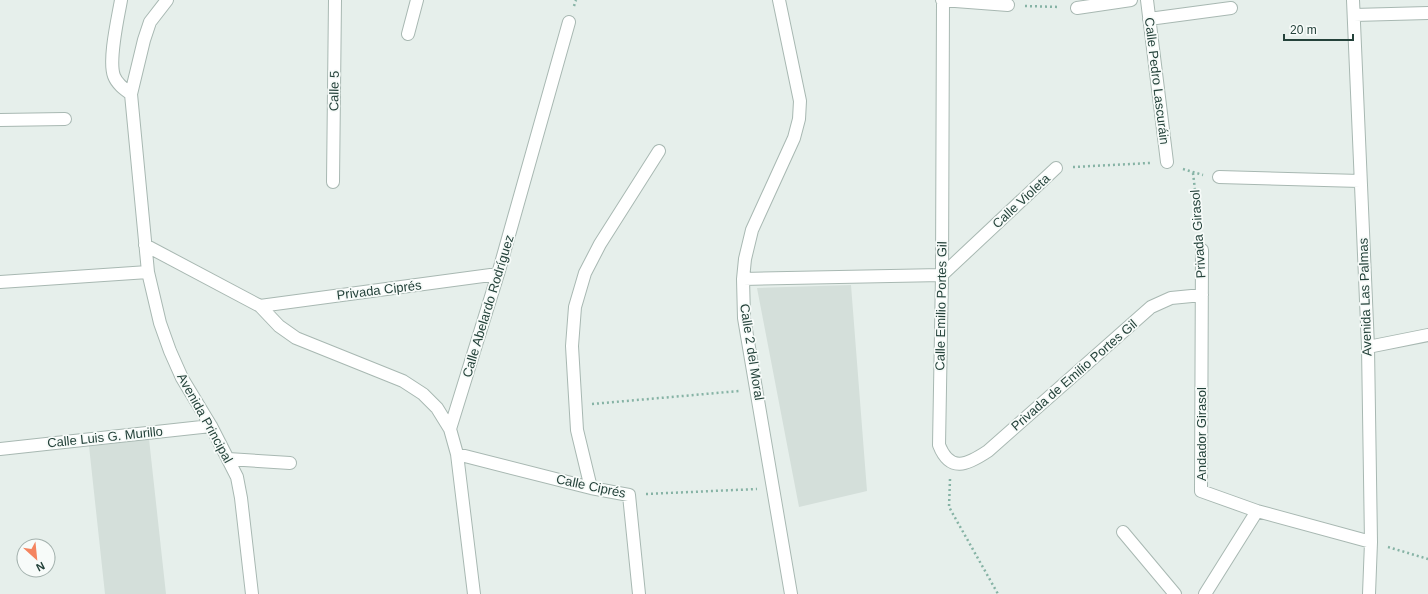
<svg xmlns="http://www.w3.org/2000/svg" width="1428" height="594" viewBox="0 0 1428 594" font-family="Arial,sans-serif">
  <rect width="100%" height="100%" fill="#e6efeb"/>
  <path fill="#d4dfda" d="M851,285l16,206 -68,16 -42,-219z
    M149,439l17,155h-61l-16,-148z"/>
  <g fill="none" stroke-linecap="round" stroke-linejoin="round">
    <defs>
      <path id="minor" d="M121,0c-3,18 -13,60 -7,76 3,8 10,13 17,18
        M167,0l-17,22 -6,18 -13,54 17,178 12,51 10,28 12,27 29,48 26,51 4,21 11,96
        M779,0l21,101 -1,18 -5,19 -42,92 -7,29 -2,20 1,39 47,276
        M942,0l66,5
        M943,0l-1,275 -3,170c11,28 28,20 49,6l163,-144 20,-9 31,-3
        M1147,0l20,162
        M1353,0l15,347 3,195 -2,52
        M1077,8l54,-8
        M1354,15l74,-2
        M1149,19l82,-11
        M408,34l9,-34
        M0,120l65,-1
        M1219,177l141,4
        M333,182l2,-182
        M145,245l115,61 19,20 17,12 107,43 20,13 14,14 13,21
        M1202,250l-1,241 56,20 114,31
        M743,279l199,-4 114,-107
        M0,282l148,-10
        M260,306l238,-32
        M1368,347l60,-12
        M0,449l211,-23
        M457,454l134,34 38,7 10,99
        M228,459l62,4
        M591,488l-14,-58 -5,-84 3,-39 10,-34 15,-29 59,-93
        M1123,532l52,62
        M474,594l-17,-140 -7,-25 48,-155 71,-252
        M1205,594l52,-83"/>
    </defs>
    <use href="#minor" stroke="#a8b8b2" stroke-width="14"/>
    <path stroke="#86b3a5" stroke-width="2.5" stroke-dasharray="2 3" stroke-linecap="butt" d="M574,6l2,-6
      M1025,6l35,1
      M1073,167l77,-4
      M1183,169l20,6
      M1193,173l7,59
      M592,404l147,-13
      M950,479l-1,28 49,87
      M646,494l111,-5
      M1388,547l40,12"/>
    <use href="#minor" stroke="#fff" stroke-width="12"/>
  </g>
  <g text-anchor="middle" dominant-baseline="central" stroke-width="3.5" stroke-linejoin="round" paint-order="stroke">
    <g font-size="13" fill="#24423a" stroke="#f7fbf9">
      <text transform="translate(1157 81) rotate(83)">Calle Pedro Lascuráin</text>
      <text transform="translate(334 91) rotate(-89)">Calle 5</text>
      <text transform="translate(1021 201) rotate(-43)">Calle Violeta</text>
      <text transform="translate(1198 234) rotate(-94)">Privada Girasol</text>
      <text transform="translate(379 290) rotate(-7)">Privada Ciprés</text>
      <text transform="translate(1365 297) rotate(-92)">Avenida Las Palmas</text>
      <text transform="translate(488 306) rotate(-73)">Calle Abelardo Rodríguez</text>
      <text transform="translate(941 306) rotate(-89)">Calle Emilio Portes Gil</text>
      <text transform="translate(752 352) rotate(81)">Calle 2 del Moral</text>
      <text transform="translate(1074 375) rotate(-41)">Privada de Emilio Portes Gil</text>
      <text transform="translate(205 418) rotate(61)">Avenida Principal</text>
      <text transform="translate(1201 434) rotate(-90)">Andador Girasol</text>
      <text transform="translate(105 437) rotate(-6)">Calle Luis G. Murillo</text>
      <text transform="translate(591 486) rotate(12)">Calle Ciprés</text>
    </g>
  </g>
  <g transform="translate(36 558) rotate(153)"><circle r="19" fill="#f7fbf9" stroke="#a3b1ad"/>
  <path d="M0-3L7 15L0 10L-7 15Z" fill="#f4845f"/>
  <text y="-6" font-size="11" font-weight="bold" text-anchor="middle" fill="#24423a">N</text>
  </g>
  <path d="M1284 34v6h69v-6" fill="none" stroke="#24423a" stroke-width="2"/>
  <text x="1290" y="34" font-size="12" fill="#24423a" stroke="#f7fbf9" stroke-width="3" paint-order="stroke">20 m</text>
</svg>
